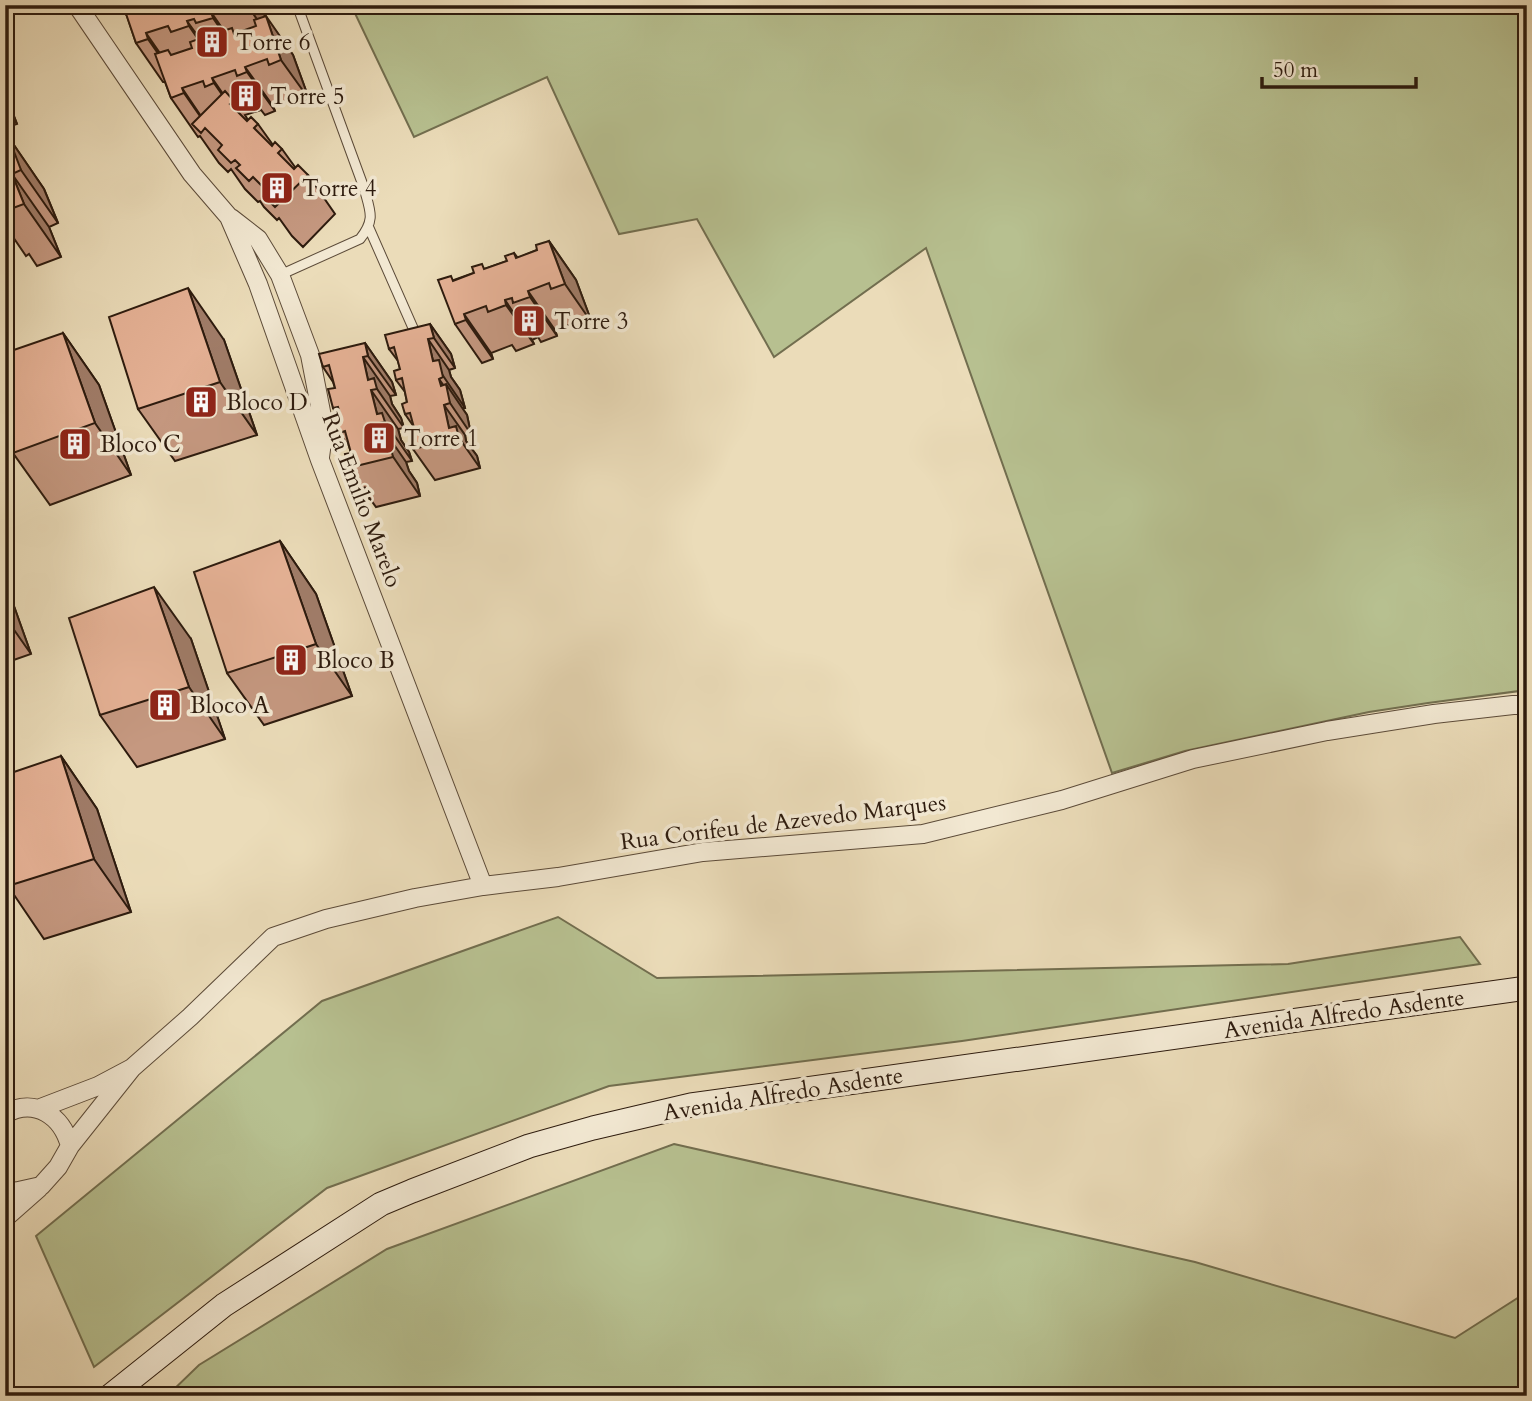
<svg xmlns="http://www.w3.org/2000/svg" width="1532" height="1401" viewBox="0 0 1532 1401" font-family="Cardo,serif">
  <rect width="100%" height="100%" fill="#ebdcb9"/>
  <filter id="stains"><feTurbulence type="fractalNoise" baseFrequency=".00286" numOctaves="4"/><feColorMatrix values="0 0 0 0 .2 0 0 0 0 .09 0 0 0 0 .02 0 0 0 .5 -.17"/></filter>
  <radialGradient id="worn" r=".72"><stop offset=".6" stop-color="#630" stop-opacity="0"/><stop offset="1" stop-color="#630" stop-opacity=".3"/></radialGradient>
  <path fill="#b7c090" stroke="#726e4f" stroke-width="2" d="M351,5h1176v685l-99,13 -59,9 -184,39 -73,22 -186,-525 -152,109 -77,-138 -78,15 -72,-157 -133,60z
    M558,917l99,61 631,-14 172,-27 20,27 -518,77 -353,45 -282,102 -233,179 -58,-131 286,-235z
    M674,1144l521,118 260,76 72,-46v104h-1360l32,-31 188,-116z"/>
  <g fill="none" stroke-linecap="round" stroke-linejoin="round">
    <defs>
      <path id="lane" d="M369,228l48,109
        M280,275l80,-36c16,-20 10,-28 4,-51l-67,-183"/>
      <path id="street" d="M77,5l115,169 37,43 29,67 62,176 163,426
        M231,218l27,21 22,36 30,80 14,72 -4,30
        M132,1068l58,-51 83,-80 53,-18 89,-21 68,-12 75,-9 145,-25 220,-18 139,-34 131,-41 134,-28 107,-17 79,-9h14
        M5,1114c30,-17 57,2 65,32
        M5,1187l9,5 27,-6 17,-19 12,-21 62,-78 -34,18 -60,23
        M5,1218l34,-30"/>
      <path id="secondary" d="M110,1396l114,-91 157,-101 31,-13 117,-45 64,-18 98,-23 836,-117"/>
    </defs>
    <use href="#lane" stroke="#5c4b39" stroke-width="11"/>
    <use href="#street" stroke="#5c4b39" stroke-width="20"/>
    <use href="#secondary" stroke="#2d1b0e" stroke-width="25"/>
    <use href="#lane" stroke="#f2e8d2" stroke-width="9"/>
    <use href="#street" stroke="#f2e8d2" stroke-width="18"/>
    <use href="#secondary" stroke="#f2e8d2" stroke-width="23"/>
  </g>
  <path fill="#c59880" stroke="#2d1b0e" stroke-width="2" d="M119,5h142l4,11 28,39 16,44 -13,5 -3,-5 -20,7 2,5 -10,4 -4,-5 -16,5 3,5 10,4 15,21 9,4 13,18 13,8 27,39 -32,33 -11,-11 -13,-18 -2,2 -13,-13 -4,-6 -2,1 -13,-13 -14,-20 -3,3 -9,-9 -19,-27 -2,1 -27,-39 -6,-16h-2l-27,-39 -9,-27z
    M5,93l12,31 -12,4z
    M5,132l39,57 14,34 -9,4 12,30 -24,9 -8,-12 -3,2 -13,-19 -8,3z
    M549,241l27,39 16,43 -13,5 -4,-5 -20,7 2,6 -16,6 -3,-5 -6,3 2,4 -18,7 -4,-6 -21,8 2,6 -11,4 -27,-39 -1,-44 53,-19 7,-8 4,5 19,-8z
    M430,324l21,30 4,14 -6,2 2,7 9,13 5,18h-3l5,7 4,19 -6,1 1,6 11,15 3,12 -45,12 -22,-31 3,-14 -2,-8 -9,-13 2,-12 -2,-10 -9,-12 4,-11 -2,-8 -9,-12z
    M63,333l36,52 32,90 -81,30 -37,-52z
    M224,340l33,95 -82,26 -37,-52z
    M365,343l27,39 4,13 -6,1 2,8 9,14 3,10 -6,1 3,11 8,12 3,9 -6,1 3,9 8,12 3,13 -44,11 -28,-39 3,-15 -2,-7 -10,-13 -2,-18 -4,-7 2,-20 -2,-6 -10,-15z
    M280,541l36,53 36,102 -88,29 -37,-52z
    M5,581l26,73 -26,9z
    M191,639l34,100 -88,28 -37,-52z
    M61,756l36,53 34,103 -87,27 -36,-53z"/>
  <path fill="#a07c68" stroke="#2d1b0e" stroke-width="2" d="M247,5h14l14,41 -27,-40z
    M211,12l27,39 2,6 -27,-39z
    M266,16l27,39 16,44 -28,-39z
    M187,21l28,39 1,5 -27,-39z
    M146,33l27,39 2,6 -27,-39z
    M245,67l28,39 2,5 -28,-39z
    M212,78l27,39 2,5 -27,-39z
    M182,88l27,40 2,4 -27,-39z
    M5,93l12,31 -12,-17z
    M5,132l39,57 14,34 -37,-53 -16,-25z
    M12,174l37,53 12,30 -37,-53z
    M549,241l27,39 16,43 -27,-39z
    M188,288l36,52 33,95 -37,-53z
    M528,291l27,39 2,6 -27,-39z
    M505,300l27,40 2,4 -28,-39z
    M464,314l27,39 2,6 -27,-39z
    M430,324l21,30 4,14 -21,-30z
    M63,333l36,52 32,90 -36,-52z
    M428,339l21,31 2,7 9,13 5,18 -32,-47z
    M365,343l27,39 4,13 -28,-39z
    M363,357l27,39 2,8 9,14 3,10 -27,-39 -9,-9z
    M439,379l8,11 -1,-6 21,31 4,19 -21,-31 -9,-17z
    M371,390l27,39 3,11 8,12 3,9 -27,-39 -8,-8z
    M444,405l21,30 1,6 11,15 3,12 -21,-30 -10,-10z
    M379,423l27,39 3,9 8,12 3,13 -35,-51z
    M280,541l36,53 36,102 -36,-52z
    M5,581l26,73 -26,-37z
    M154,587l37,52 34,100 -36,-52z
    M61,756l36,53 34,103 -37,-53z"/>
  <path fill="#e5b195" stroke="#2d1b0e" stroke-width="2" d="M123,5h109l-21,7 2,6 -17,5 -2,-4 -7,2 2,5 -18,6 -3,-6 -22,7 2,6 -12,4z
    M232,5h15l1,1 -14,5z
    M266,16l15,44 -12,5 -2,-6 -22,8 2,5 -10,4 -2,-6 -23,8 2,5 -9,4 -2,-6 -21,7 2,5 -13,5 -16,-44 13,-4 3,5 21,-7 -2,-6 17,-6 2,5 6,-2 -1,-5 18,-6 2,6 22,-8 -2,-6z
    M225,91l9,10 -4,3 17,17 4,-4 7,7 -4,4 18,18 3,-4 7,7 -4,4 16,16 4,-4 10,10 -33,32 -10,-10 4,-4 -16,-16 -4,4 -13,-13 4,-3 -5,-5 -4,3 -13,-13 4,-5 -17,-17 -4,5 -9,-9z
    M8,136l13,34 -9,4 12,30 -19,7v-74z
    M549,241l16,43 -14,5 -2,-6 -21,8 2,6 -17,6 -1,-5 -7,2 1,5 -18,7 -2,-6 -22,8 2,6 -11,4 -17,-44 13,-4 2,5 21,-8 -2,-6 10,-3 2,5 23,-8 -2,-5 9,-3 2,5 21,-8 -1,-5z
    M188,288l32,94 -82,27 -29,-92z
    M430,324l4,14 -6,1 5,22 6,-1 4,17 -4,2 2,7 5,-2 4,19 -6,2 5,23 7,-2 3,12 -46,11 -3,-13 6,-1 -6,-22 -5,1 -3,-10 5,-2 -5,-24 -6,2 -2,-9 6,-2 -6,-22 -5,2 -4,-14z
    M63,333l32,90 -82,30 -8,-25v-75z
    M365,343l3,13 -5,1 5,23 6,-2 3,11 -6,1 6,24 5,-1 3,9 -6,1 6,22 5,-1 3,13 -45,11 -3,-14 6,-1 -6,-22 -6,2 -4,-18 5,-1 -2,-7 -5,1 -5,-19 7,-1 -6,-23 -6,2 -4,-13z
    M280,541l36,103 -89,29 -33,-101z
    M154,587l35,100 -89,28 -31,-97z
    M61,756l33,103 -86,27 -3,-7v-104z"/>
  <defs>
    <symbol id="building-square" viewBox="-11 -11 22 22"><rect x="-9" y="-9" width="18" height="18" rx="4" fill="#8f2418" stroke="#f2e8d2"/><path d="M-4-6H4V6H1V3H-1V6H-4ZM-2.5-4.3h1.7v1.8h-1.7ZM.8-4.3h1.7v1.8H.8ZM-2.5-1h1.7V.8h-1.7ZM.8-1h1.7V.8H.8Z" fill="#fff"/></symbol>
  </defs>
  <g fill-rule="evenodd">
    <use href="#building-square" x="193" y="23" width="38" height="38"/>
    <use href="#building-square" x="227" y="77" width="38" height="38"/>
    <use href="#building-square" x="258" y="169" width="38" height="38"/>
    <use href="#building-square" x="510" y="302" width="38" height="38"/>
    <use href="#building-square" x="182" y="383" width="38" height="38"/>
    <use href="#building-square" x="360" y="419" width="38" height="38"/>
    <use href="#building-square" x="56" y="425" width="38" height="38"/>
    <use href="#building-square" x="272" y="641" width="38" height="38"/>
    <use href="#building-square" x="146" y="686" width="38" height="38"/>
  </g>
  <g text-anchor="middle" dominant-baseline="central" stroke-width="7" stroke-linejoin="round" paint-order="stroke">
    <g font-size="23" fill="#2d1b0e" stroke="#f2e8d2" text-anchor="start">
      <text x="236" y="42">Torre 6</text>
      <text x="270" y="96">Torre 5</text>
      <text x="302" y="188">Torre 4</text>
      <text x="554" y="321">Torre 3</text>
      <text x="226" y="402">Bloco D</text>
      <text x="404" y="438">Torre 1</text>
      <text x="100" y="444">Bloco C</text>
      <text x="316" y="660">Bloco B</text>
      <text x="190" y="705">Bloco A</text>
    </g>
    <g font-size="23" fill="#2d1b0e" stroke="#f2e8d2">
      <text transform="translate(362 500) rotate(69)">Rua Emilio Marelo</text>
      <text transform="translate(783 822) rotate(-7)">Rua Corifeu de Azevedo Marques</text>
      <text transform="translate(1344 1014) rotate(-8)">Avenida Alfredo Asdente</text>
      <text transform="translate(783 1094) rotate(-9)">Avenida Alfredo Asdente</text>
    </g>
  </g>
  <rect width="1532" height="1401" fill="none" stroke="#ebdcb9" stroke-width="28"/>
  <rect x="7" y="7" width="1518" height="1387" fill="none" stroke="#2d1b0e" stroke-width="3.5"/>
  <rect x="14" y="14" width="1504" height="1373" fill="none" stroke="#2d1b0e" stroke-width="2"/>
  <path d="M1262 77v10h154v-10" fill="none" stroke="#2d1b0e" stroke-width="3.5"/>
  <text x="1273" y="77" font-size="21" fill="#2d1b0e" stroke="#f2e8d2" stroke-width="5" paint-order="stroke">50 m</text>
  <rect width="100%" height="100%" filter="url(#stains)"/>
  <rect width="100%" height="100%" fill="url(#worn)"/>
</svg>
